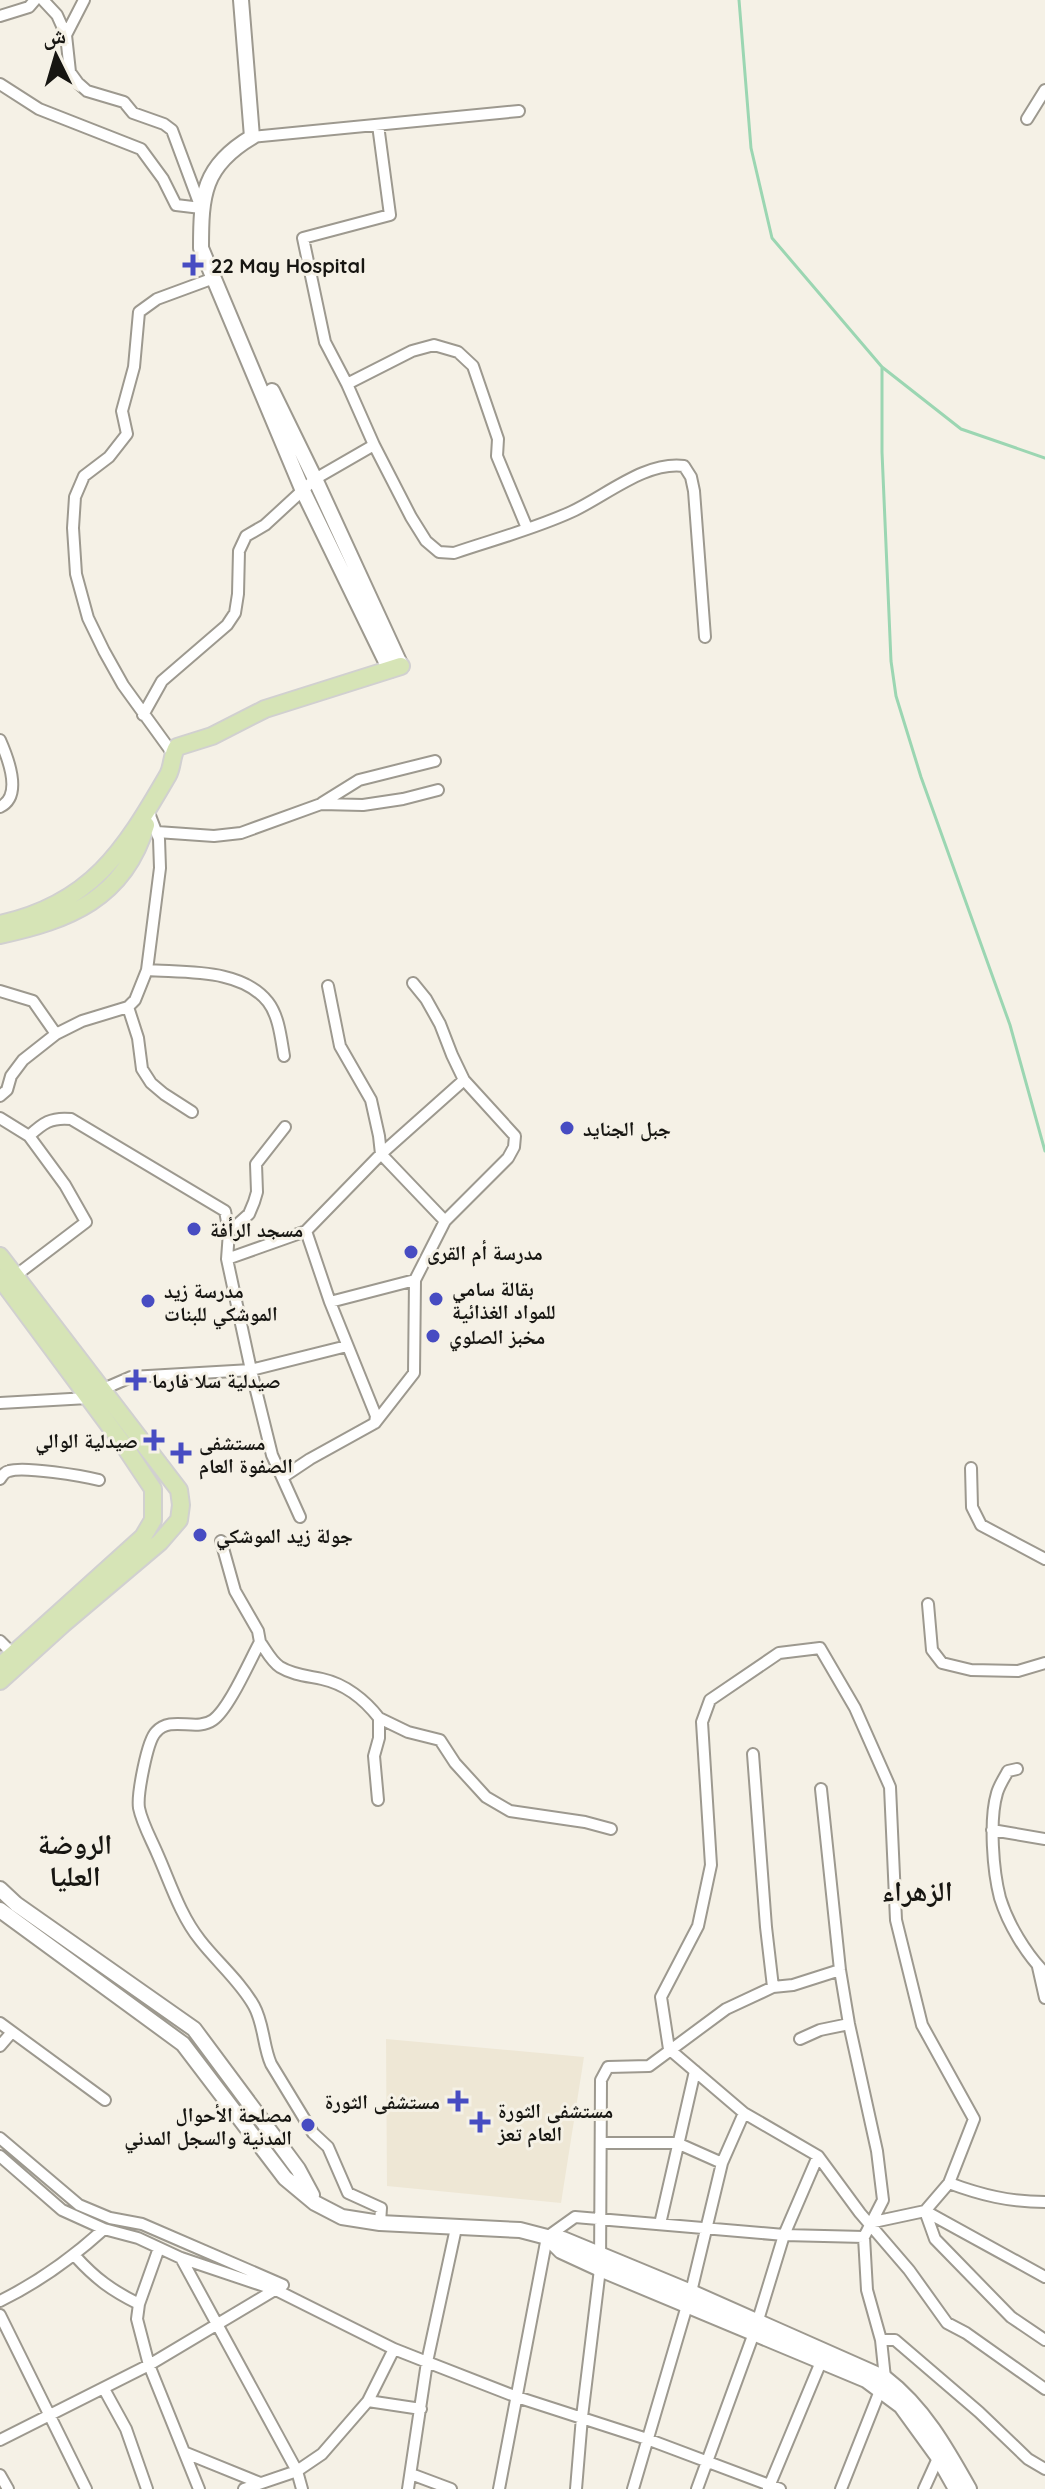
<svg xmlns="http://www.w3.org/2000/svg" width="1045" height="2489" viewBox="0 0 1045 2489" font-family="Quicksand,'Noto Naskh Arabic',sans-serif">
  <rect width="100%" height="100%" fill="#f5f1e6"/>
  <path fill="#eee7d5" d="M386,2039l198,18 -23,146 -174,-17z"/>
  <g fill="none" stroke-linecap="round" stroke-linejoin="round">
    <path stroke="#9bd6b2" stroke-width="3" d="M739,0l12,148 21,90 110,129 79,62 84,29
      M882,367v85l9,209 5,35 25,81 89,248 35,126"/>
    <defs>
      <path id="street" d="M43,0l14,15 9,20
        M0,16l29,-9 6,-7
        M0,84l39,25 102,40 22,30 13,26 25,3 -29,-78 -8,-6 -31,-11 -9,-11 -37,-11 -9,-8 -8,-11 -4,-37 18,-35
        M1027,119l18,-29
        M378,125l12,90 -87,23 22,104 22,42 27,61 37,72 15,24 13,11 15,1c38,-13 80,-24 117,-41 35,-16 74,-51 113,-46l7,11 3,14 11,146
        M252,137l267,-26
        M347,384l65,-33 22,-6 24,7 15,14 25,73 -1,17 30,72
        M143,715l19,-34 65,-56 8,-12 3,-19 1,-43 7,-15 19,-11 50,-46 59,-34
        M0,740c8,18 23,56 0,67
        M173,754l-50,-69 -19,-34 -16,-33 -12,-44 -3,-46 2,-31 9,-21 25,-19 18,-23 -5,-23 12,-44 5,-55 18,-13 57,-21
        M322,803l37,-23 76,-19
        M157,832l57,4 27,-3 80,-29 42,1 40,-6 35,-9
        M147,970c38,3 94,-2 121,32 11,14 13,37 16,54
        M328,986l12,60 31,54 8,36 2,18 64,67
        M0,991l33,10 23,33
        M128,1007l10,31 4,31 9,14 13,11 28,18
        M0,1096l7,-6 4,-14 12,-16 33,-26 26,-13 46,-14 7,-7 12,-30 13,-102 -1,-29 -10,-26
        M0,1118l29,18 36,49 21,37 -71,54
        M29,1136c14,-13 22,-19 42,-17l154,92 4,21 -2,27 24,111 21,85 28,62
        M306,1231l24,71 46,114 -1,7
        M229,1232l20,-18 5,-12 3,-10 -1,-28 29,-37
        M227,1259l79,-28 75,-77 83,-74
        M330,1302l85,-22
        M101,1390l30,-13 120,-7 96,-24
        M0,1403l88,-5
        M971,1468l1,39 9,18 64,34
        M283,1477l27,-18 65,-36 39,-50 1,-93 30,-59 63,-63 6,-11 1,-11 -51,-56 -12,-25 -12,-31 -14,-25 -13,-16
        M0,1479c3,-4 4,-7 9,-8 15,-5 74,5 90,9
        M221,1541l14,50 23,40 2,11c-10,18 -31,67 -47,78 -17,12 -42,-5 -57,12 -9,9 -19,63 -17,76 3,15 12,31 18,45 13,29 23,62 43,87 17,22 40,41 54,66 10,18 9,40 17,58l42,69 15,14 20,46 33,15 -1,15
        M928,1604l4,46 10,13 29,7 47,1 27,-8
        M0,1641l13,13
        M260,1642c6,8 11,19 20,25 13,8 28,9 42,12 23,5 43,21 57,39v20l-5,18 4,44
        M379,1718l29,14 32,8 15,23 31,34 24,14 75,11 26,7
        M753,1754l13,173 7,60
        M1017,1769l-9,2c-4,7 -9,15 -11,22 -8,27 -4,78 3,105 8,26 26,56 45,75
        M821,1789l19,181 9,54 28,127 6,49 -19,37 3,53 14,50 4,38 -44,111
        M992,1830l53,9
        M1038,1967l7,31
        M0,2023l105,77
        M800,2039l20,-9 29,-6
        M0,2046l12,-14
        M0,2138l79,67 31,13 32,6 141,61 -134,80 -149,75
        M601,2143h76l45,20
        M0,2156l62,54 42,19 34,9 43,20 95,32 118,59 33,13 90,35 130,42 133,50
        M949,2183c32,12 61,19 96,19
        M925,2211l10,28 76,78 34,23
        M925,2211l120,66
        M869,2223l56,-12 24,-28 25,-64 -52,-94 -26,-105 -6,-133 -35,-79 -35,-60 -41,5 -69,47 -8,22 9,143 -13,61 -37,71 8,52 75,64 74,43 42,57 49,57 38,53 19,10 79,56
        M660,2224l35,-153
        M159,2248l-20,56 -2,15 12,46 50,124
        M75,2256c21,23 36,34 64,48
        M181,2258l116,213 5,18
        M0,2301c39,-19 72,-43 104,-72
        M0,2315l86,174
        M881,2340h14l84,72 49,47 17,10
        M104,2389l22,40 21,60
        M368,2401l53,8
        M186,2453l74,30
        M411,2474l40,15
        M0,2475l8,14
        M244,2489l53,-18 25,-17 46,-53 26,-52
        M408,2489l19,-127 29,-134
        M499,2489l48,-252 28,-20 209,18 80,2
        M576,2489l6,-72 18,-148 1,-189 7,-13 41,-1 77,-57 47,-22 20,-2 47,-15
        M633,2489l58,-197 31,-129 22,-50
        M697,2489l57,-156 30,-98 34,-79
        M768,2489l55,-132
        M924,2489l15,-33"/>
      <path id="secondary" d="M241,0l11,137c-49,29 -51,58 -51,111l102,243 87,179
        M272,391l43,88 86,187
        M0,1889l16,15 178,125 104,140 14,26
        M0,1910l183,134 102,134 30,25 27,14 38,6 140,7 27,7
        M956,2489l-18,-32 -37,-51 -35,-26 -266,-111 -39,-18 -14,-14 16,2 128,53 194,86c38,29 61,70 84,111"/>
      <path id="primary" d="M0,924c91,-20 124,-73 168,-149 5,-9 3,-19 9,-28l35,-11 53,-27 136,-43
        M0,935c69,-15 124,-36 146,-110
        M0,1256l179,234 2,15 -2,15 -19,22 -97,82 -63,57
        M0,1278l123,166 30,45v31l-10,17 -143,129"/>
    </defs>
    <use href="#street" stroke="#9d998f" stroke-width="14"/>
    <use href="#secondary" stroke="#9d998f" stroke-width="18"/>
    <use href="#primary" stroke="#d1d0d0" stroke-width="20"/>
    <use href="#street" stroke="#fff" stroke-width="10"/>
    <use href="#secondary" stroke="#fff" stroke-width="14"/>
    <use href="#primary" stroke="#d6e4b6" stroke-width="16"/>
  </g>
  <g fill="#474cc2" stroke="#f5f1e6" stroke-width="3">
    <path d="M189 253h8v8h8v8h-8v8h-8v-8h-8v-8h8z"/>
    <circle cx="567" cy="1128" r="8"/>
    <circle cx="194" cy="1229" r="8"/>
    <circle cx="411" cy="1252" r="8"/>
    <circle cx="436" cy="1299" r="8"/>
    <circle cx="148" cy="1301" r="8"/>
    <circle cx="433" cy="1336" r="8"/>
    <path d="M132 1368h8v8h8v8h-8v8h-8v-8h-8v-8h8z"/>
    <path d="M150 1428h8v8h8v8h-8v8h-8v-8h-8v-8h8z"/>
    <path d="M177 1441h8v8h8v8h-8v8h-8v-8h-8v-8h8z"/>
    <circle cx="200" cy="1535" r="8"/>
    <path d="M454 2089h8v8h8v8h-8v8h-8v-8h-8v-8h8z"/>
    <path d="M476 2110h8v8h8v8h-8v8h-8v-8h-8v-8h8z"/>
    <circle cx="308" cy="2125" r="8"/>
  </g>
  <g text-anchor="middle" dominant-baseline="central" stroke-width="6" stroke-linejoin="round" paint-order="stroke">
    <g font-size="20" font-weight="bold" fill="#171612" stroke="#f5f1e6" text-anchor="start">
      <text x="211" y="265">22 May Hospital</text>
      <text x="583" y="1128">جبل الجنايد</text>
      <text x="210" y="1229">مسجد الرأفة</text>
      <text x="427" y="1252">مدرسة أم القرى</text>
      <text x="452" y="1288">بقالة سامي<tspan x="452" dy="23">للمواد الغذائية</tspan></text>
      <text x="164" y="1290">مدرسة زيد<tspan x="164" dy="23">الموشكي للبنات</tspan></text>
      <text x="449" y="1336">مخبز الصلوي</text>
      <text x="152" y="1380">صيدلية سلا فارما</text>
      <text x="138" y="1440" text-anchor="end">صيدلية الوالي</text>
      <text x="199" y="1442">مستشفى<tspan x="199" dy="23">الصفوة العام</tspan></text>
      <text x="216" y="1535">جولة زيد الموشكي</text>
      <text x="440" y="2101" text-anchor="end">مستشفى الثورة</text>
      <text x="498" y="2110">مستشفى الثورة<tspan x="498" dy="23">العام تعز</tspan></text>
      <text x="292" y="2114" text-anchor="end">مصلحة الأحوال<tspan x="292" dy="23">المدنية والسجل المدني</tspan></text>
    </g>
    <g font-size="28" font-weight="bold" fill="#171612" stroke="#f5f1e6">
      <text x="75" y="1843">الروضة<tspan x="75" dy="32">العليا</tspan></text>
      <text x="917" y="1890">الزهراء</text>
    </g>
  </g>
  <g transform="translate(56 56) rotate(355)" stroke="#f5f1e6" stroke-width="6" paint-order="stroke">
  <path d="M0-6L14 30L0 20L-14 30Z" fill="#171612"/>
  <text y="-12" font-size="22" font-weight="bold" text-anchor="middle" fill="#171612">ش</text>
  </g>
</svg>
